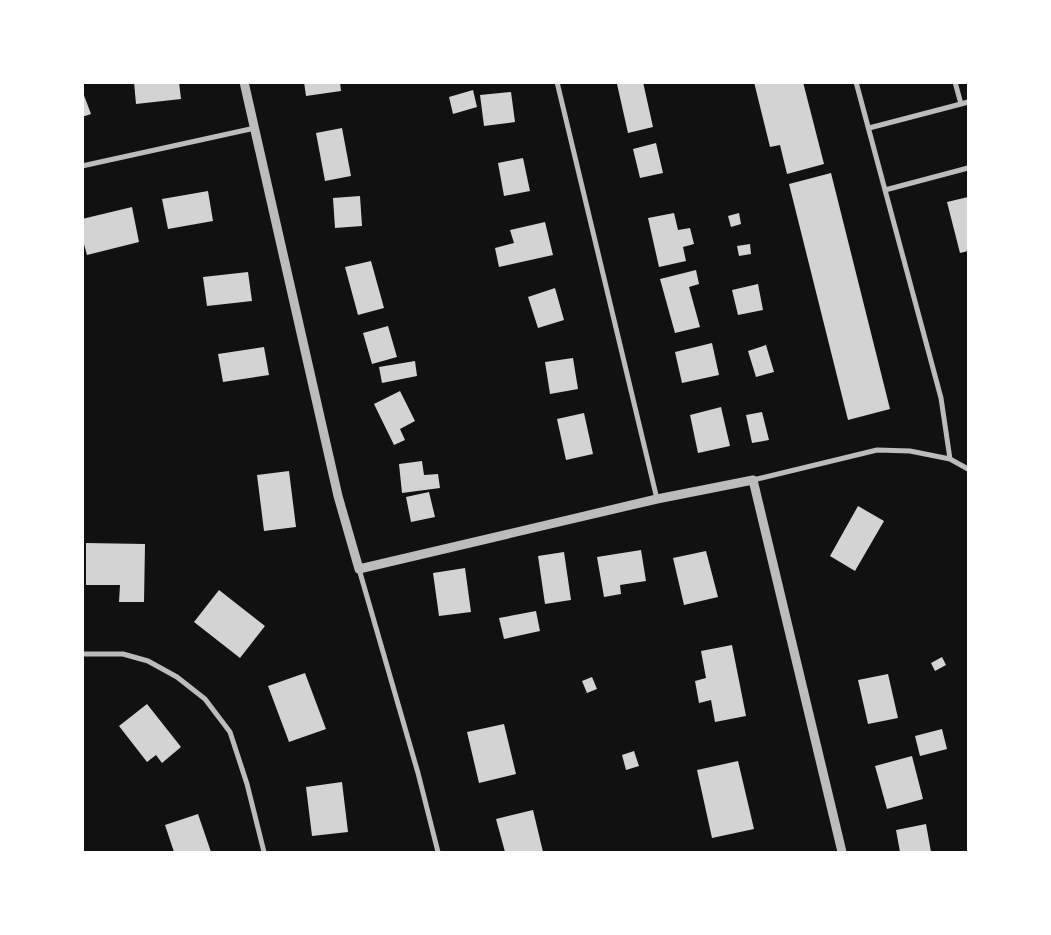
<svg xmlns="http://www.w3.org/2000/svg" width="1051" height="935" viewBox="0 0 1051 935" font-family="'PT Sans Narrow',sans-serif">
  <rect width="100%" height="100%" fill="#111"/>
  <path fill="#d3d3d3" d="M134,82h45l2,17 -45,5z
    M304,82h36l1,9 -35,5z
    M623,82h20l10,45 -25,6 -11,-49z
    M754,82h49l21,82 -37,10 -7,-29 -10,2z
    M82,90l9,24 -9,3z
    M473,90l4,17 -24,7 -4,-17z
    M511,92l4,30 -31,4 -4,-31z
    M342,128l9,48 -26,5 -9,-48z
    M656,143l7,30 -23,5 -7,-29z
    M523,158l7,33 -26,5 -6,-33z
    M831,173l59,236 -42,11 -59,-236z
    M208,191l5,30 -45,8 -6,-30z
    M360,196l2,30 -27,2 -2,-30z
    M968,197v54l-8,2 -13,-51z
    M132,207l7,35 -52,13 -5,-18v-18z
    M674,213l4,17 12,-2 4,16 -11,3 3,14 -27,6 -11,-49z
    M739,213l2,11 -10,3 -3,-11z
    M545,222l8,33 -54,12 -4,-19 19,-5 -4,-13z
    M750,244l1,10 -12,2 -2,-10z
    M371,261l13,47 -26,7 -13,-48z
    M696,270l3,14 -10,3 11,40 -25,6 -15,-54z
    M248,272l4,29 -45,5 -4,-29z
    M758,284l5,26 -25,5 -6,-25z
    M555,288l9,32 -26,8 -10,-31z
    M388,326l9,31 -25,7 -9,-31z
    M712,343l7,32 -37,8 -7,-31z
    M766,345l8,27 -18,5 -8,-26z
    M264,347l5,28 -46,7 -5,-28z
    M573,358l5,31 -28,5 -5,-32z
    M415,361l2,15 -35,7 -3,-16z
    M400,391l15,30 -15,8 5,11 -11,5 -20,-41z
    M721,407l9,39 -32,7 -8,-38z
    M762,412l7,28 -17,3 -6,-28z
    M584,413l9,41 -27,6 -9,-41z
    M422,461l2,14 14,-1 2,14 -38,5 -3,-29z
    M289,471l7,56 -32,4 -7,-56z
    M429,492l6,25 -24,5 -5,-25z
    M858,506l26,15 -29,50 -25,-15z
    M86,543l59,1 -1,58h-25l1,-17h-34z
    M641,550l5,31 -26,4 1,9 -17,3 -7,-40z
    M706,551l12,46 -34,8 -11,-47z
    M564,552l7,48 -26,4 -7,-48z
    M465,568l6,44 -32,4 -6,-43z
    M219,590l46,36 -25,32 -46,-36z
    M536,611l4,20 -36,8 -5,-21z
    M732,645l14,71 -31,6 -4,-22 -12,3 -4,-22 11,-3 -5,-27z
    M942,657l4,8 -11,6 -4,-8z
    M305,673l21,56 -37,13 -21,-56z
    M888,674l10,44 -30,6 -10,-44z
    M592,677l5,12 -10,4 -5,-12z
    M147,704l34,43 -19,16 -6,-8 -9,7 -28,-36z
    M504,724l12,50 -37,9 -12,-51z
    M942,729l5,20 -27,7 -5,-20z
    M634,751l5,15 -13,4 -4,-15z
    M912,756l11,43 -36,10 -12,-43z
    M738,761l16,68 -42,9 -15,-68z
    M342,782l6,50 -36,4 -6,-49z
    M533,810l10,42h-38l-9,-33z
    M198,814l13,38h-37l-9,-27z
    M926,824l5,28h-31l-4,-22z"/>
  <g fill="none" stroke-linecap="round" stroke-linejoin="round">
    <path stroke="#bcbcbc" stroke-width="5" d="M557,82l100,417
      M856,82l29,108
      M955,82l6,22 7,-2
      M869,128l92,-24
      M82,166l173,-38
      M950,459l-9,-61 -56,-208 83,-22
      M753,480l124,-30 33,1 40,8 18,10
      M359,569l59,204 20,79
      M82,654h41l25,7 29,16 28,22 25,33 17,52 17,68"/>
    <path stroke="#bcbcbc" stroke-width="9" d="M244,82l94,414 21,73 298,-70 96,-19 89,372"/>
  </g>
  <rect width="1051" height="935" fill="none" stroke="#ffffff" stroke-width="168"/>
</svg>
